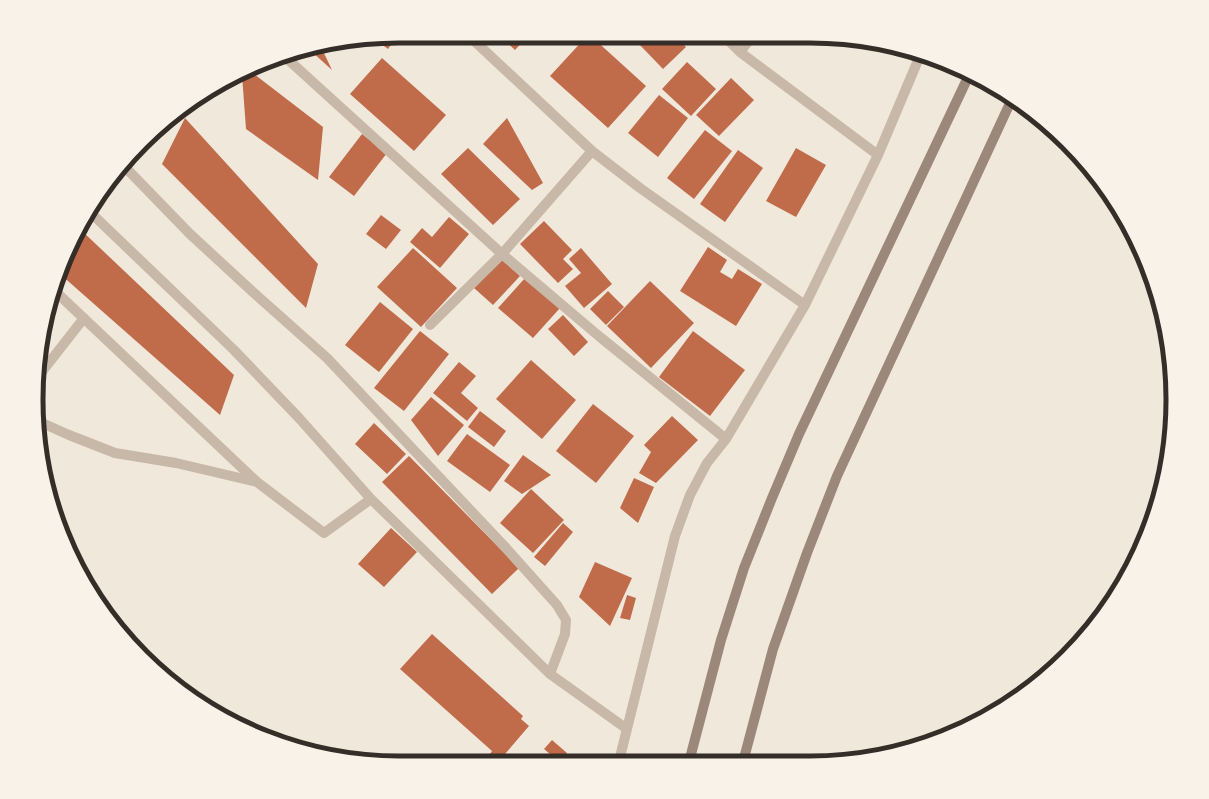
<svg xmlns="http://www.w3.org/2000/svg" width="1209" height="799" viewBox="0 0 1209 799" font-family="Barlow,sans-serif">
  <rect width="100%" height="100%" fill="#f1e8dc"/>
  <path fill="#c06c4b" d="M397,36l-9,13 -12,-9z
    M501,37h26l-12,13z
    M586,37h6l54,49 -38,42 -58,-52z
    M641,38h36l9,9 -23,22 -26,-27z
    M322,49l10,21 -21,-19z
    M382,58l64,57 -32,36 -64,-57z
    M687,62l29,27 -25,27 -29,-27z
    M250,71l73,56 -5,53 -72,-51 -4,-54z
    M731,78l23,22 -35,36 -23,-21z
    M659,95l29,23 -30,39 -30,-24z
    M185,118l133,146 -12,44 -144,-144z
    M507,118l36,65 -11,7 -49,-46z
    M705,130l27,21 -38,48 -27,-21z
    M362,134l25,19 -33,43 -25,-19z
    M468,148l52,51 -27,26 -52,-51z
    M796,148l30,17 -30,52 -30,-16z
    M738,150l25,18 -38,54 -25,-18z
    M381,215l20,15 -15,19 -20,-15z
    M449,217l20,17 -29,34 -30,-26 12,-14 10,9z
    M544,221l28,29 -9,9 10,10 -15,14 -38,-39z
    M81,230l153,145 -14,40 -160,-141 4,-13z
    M708,247l19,13 -7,12 12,7 6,-10 24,15 -26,42 -56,-35z
    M413,248l44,40 -36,39 -44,-40z
    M581,248l31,36 -28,24 -19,-22 16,-13 -12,-14z
    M501,259l19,17 -27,29 -19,-17z
    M525,278l35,30 -27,30 -35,-30z
    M650,281l44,42 -43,45 -44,-42z
    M608,291l16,16 -18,18 -16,-16z
    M380,302l33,27 -34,43 -34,-27z
    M563,315l25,27 -14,14 -26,-27z
    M420,331l29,23 -45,57 -30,-23z
    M693,331l52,39 -35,46 -51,-39z
    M531,360l45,40 -34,39 -46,-40z
    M459,362l17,14 -15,17 17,15 -11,13 -34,-28z
    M431,397l33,28 -26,31 -27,-36z
    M593,404l41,32 -38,47 -40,-32z
    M480,411l26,20 -12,16 -26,-20z
    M672,416l26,24 -42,43 -17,-10 12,-21 -7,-7z
    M374,423l32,31 -19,20 -32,-30z
    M467,434l43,31 -20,27 -43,-31z
    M523,455l28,20 -29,19 -18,-13z
    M409,456l110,112 -27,26 -110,-112z
    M634,478l20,9 -16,36 -18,-15z
    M531,489l33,31 -31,33 -33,-30z
    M563,523l10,9 -28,34 -11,-9z
    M391,528l26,24 -33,35 -26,-23z
    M595,562l37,16 -22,48 -31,-29z
    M627,595l9,3 -6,22 -10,-2z
    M432,634l91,82 -2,3 8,7 -30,35h-2l-7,-7 2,-3 -92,-82z
    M552,740l15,13 -7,8h-2l-14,-12z"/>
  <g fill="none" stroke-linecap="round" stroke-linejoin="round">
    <path stroke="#c8b8a8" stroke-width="10" d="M469,36l123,115 48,37 165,117
      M726,38l14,14 138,103
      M740,52l11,-14
      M283,55l219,199 98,83 126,102
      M124,166l66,68 64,59 73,65 179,190 51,57 9,15 -1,14 -15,40
      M91,213l143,137 65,68 72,81
      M56,292l201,190
      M430,325l72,-71 90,-103
      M37,378l47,-60
      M40,422l29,13 46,18 61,10 81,19 67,51 47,-34 179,175 77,55
      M619,761l56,-225 15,-41 17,-32 19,-24 79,-134 73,-150 41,-97"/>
    <path stroke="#9c887a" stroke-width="10" d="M689,762l32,-122 23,-72 28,-70 27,-64 171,-361
      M743,762l30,-113 34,-96 30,-77 174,-375"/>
  </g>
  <path d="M0 0H1209V799H0ZM399 43H810A356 356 0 0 1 1166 399V400A356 356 0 0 1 810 756H399A356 356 0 0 1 43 400V399A356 356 0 0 1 399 43Z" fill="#f9f2e8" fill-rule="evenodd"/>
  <path fill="none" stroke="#352d28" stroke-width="5" d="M399 43H810A356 356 0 0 1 1166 399V400A356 356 0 0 1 810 756H399A356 356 0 0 1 43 400V399A356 356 0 0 1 399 43Z"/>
</svg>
